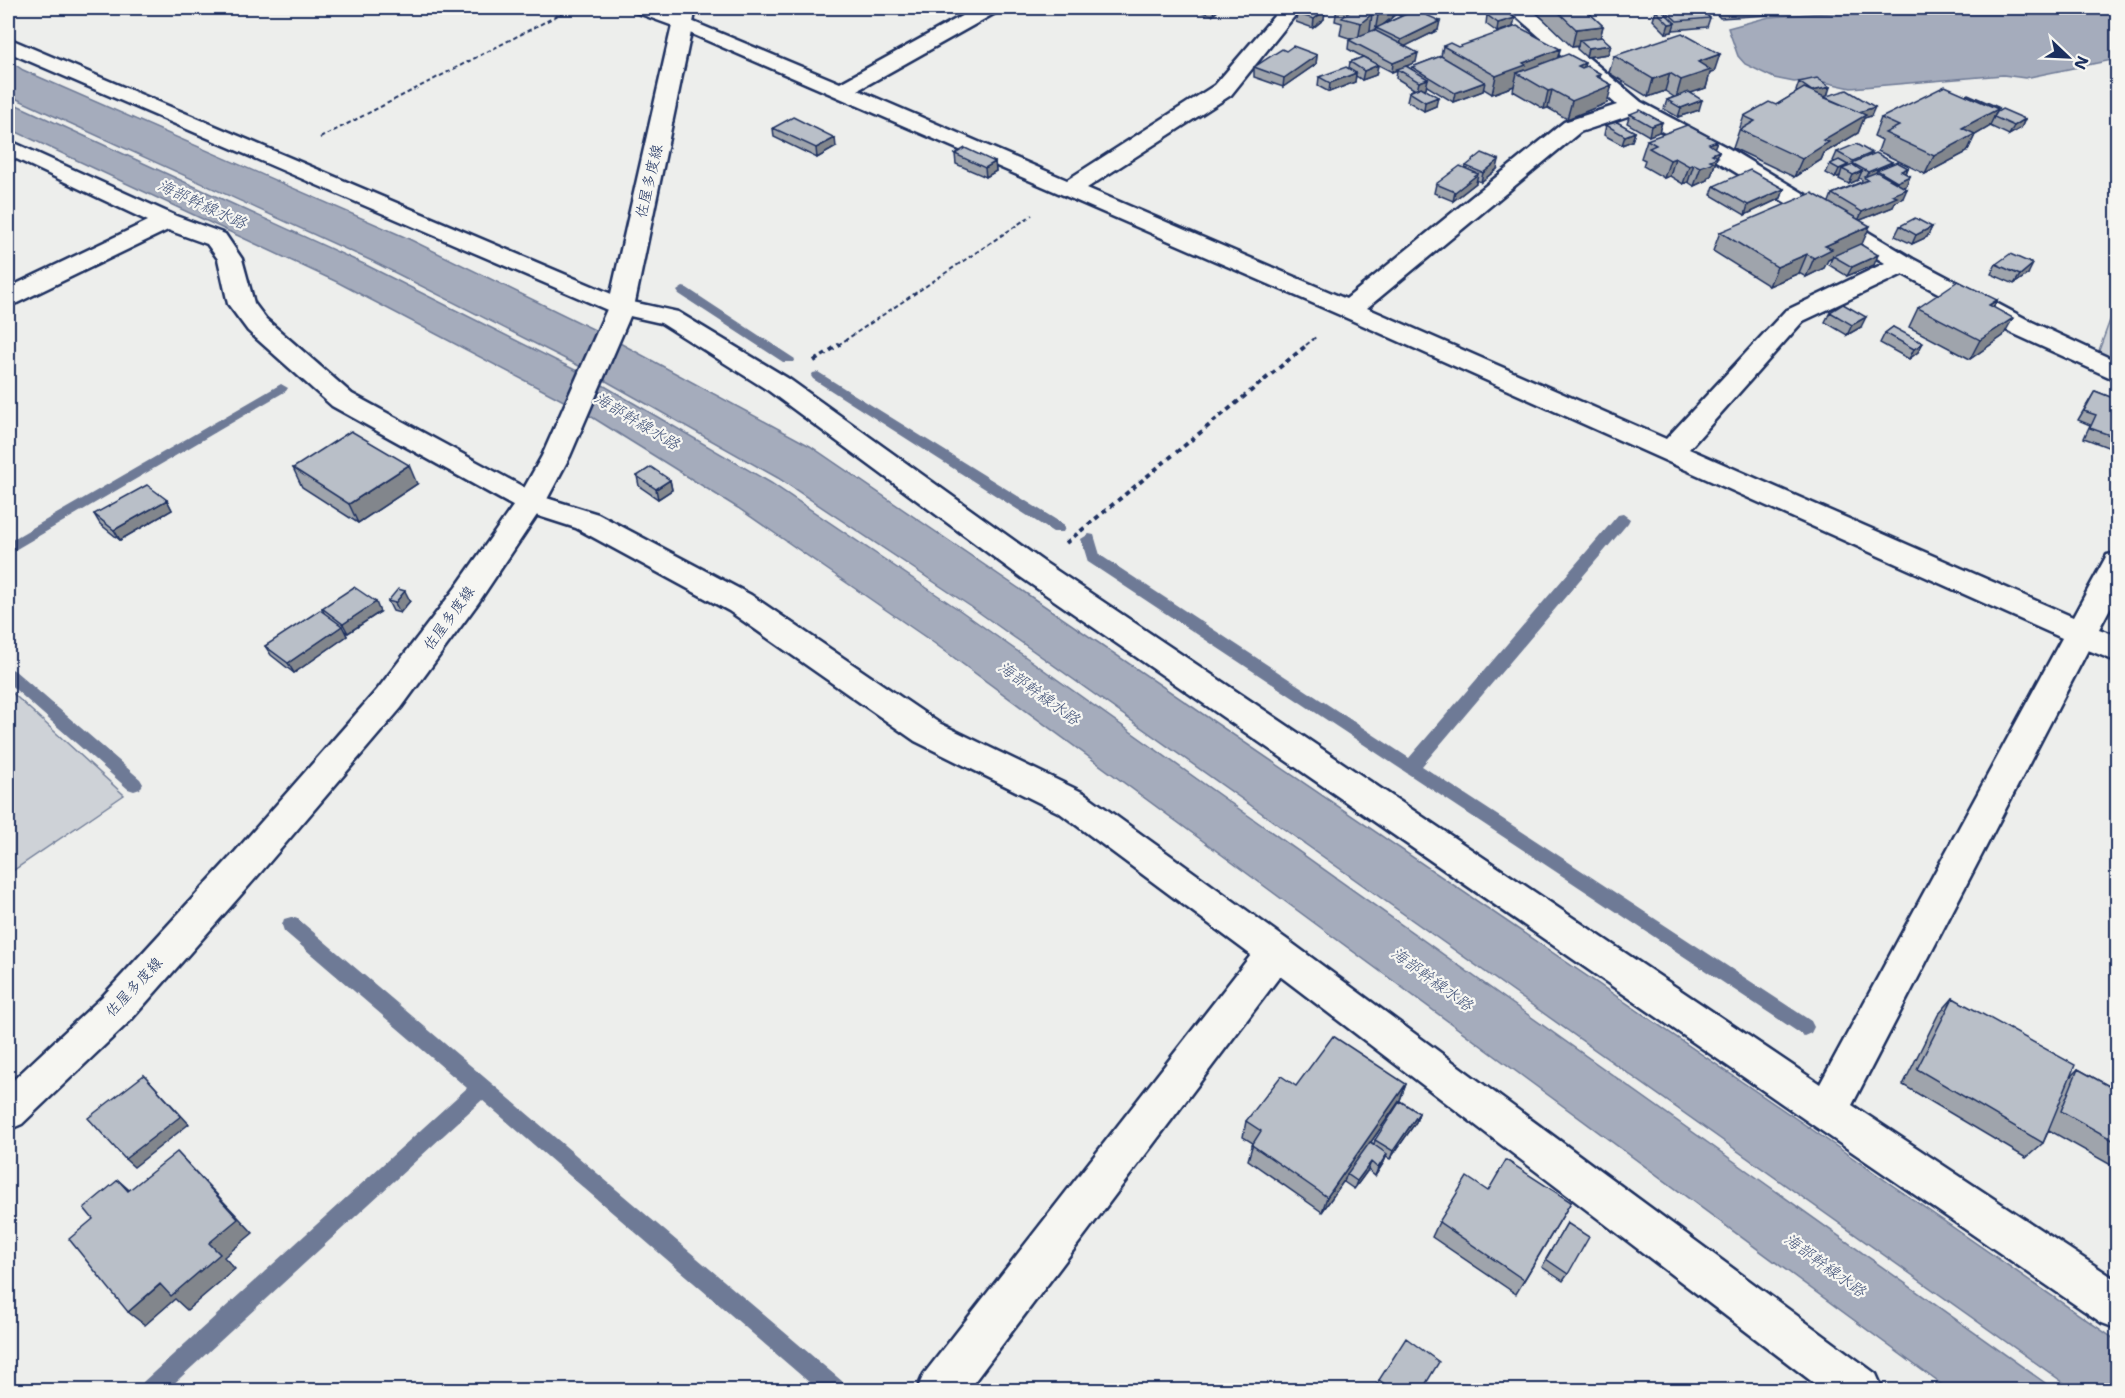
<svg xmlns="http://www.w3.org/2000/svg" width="2125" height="1398" viewBox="0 0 2125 1398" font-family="'Shantell Sans','Klee One',sans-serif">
  <rect width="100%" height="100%" fill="#edeeec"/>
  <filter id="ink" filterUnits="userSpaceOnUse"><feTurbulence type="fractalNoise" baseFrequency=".0167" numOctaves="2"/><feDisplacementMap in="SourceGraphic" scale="12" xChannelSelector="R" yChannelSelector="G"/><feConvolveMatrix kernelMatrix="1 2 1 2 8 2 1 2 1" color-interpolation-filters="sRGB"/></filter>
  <g filter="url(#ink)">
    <path fill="#ced2d7" stroke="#74809a" stroke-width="1.5" d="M2117,301v64l-20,-9z
      M8,689l116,106 -116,79z"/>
    <path fill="#a5acbc" stroke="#6e7a96" stroke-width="1.5" d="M1864,8h253v51l-92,19 -22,-3 -152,13 -36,-8 -21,2 -20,-4 -29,-14 -7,-8 -10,-28 41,-11 55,-4z
      M8,60l15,10 384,168 198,97 205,111 1004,685 303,210v49h-43l-1104,-784 -192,-128 -195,-110 -211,-107 -364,-166z
      M8,101l358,164 223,112 182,106 190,128 1094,779h-106l-1015,-747 -196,-135 -159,-99 -242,-127 -329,-154z"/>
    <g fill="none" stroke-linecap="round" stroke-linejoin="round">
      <path fill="#6e7a96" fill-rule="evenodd" d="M683,287l4,1 108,71 -2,3h-10l-104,-68 -2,-3z
        M818,372l245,152 2,4 -2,4h-10l-240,-153 -2,-3 2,-3z
        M281,384l7,4 -2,3 -278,163v-12z
        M1623,514l7,5 -2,4 -206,243 389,255 3,6 -3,6 -7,3 -716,-474 -7,-23 8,-5 5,1 6,20 309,203 209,-243z
        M8,668l6,2 126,109 3,5 -3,5 -6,2 -6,-2 -120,-106z
        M291,917l7,2 545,463 3,8h-28l-336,-290 -315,290h-27l3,-8 324,-294 -183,-157 -2,-6 2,-6z"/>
      <defs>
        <path id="street" d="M632,8h28l180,75 136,-75h24l-3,4 -139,78 209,90 148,-95 66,-77h20l-70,87 -144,93 259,111 218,-177 53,-17 -110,-97h22l112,94 87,46 185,111 117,62 88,41v19l-106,-48 -109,-59 -100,47 -114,128 384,168 34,-62 11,-2v40l-19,36 19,7v26l-30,-12 -236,455 266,176v48l-16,-6 -289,-198 -791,-547 -253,-187 -108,-68 -49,-11 -604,-260v-13l7,2 613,260 50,11 111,67 255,183 776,522 242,-446 -722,-323 -664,-288 -41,-15zM1631,115l81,43 173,105 -100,48 -119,128 -299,-131 213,-176z
          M8,140l168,76 49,18 17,25 12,44 12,16 86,75 188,102 58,18 153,81 188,128 145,70 205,148 587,433 7,16h-60l-543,-414 -312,414h-51l7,-16 327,-419 -191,-142 -145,-72 -186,-130 -153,-83 -56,-18 -188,-104 -84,-75 -20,-27 -10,-45 -11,-15 -39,-14 -151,73 -9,3v-18l140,-67 -140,-66z"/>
        <path id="secondary" d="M676,8h20l-62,299 -64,149 -25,47 -67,100 -77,105 -140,164 -131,149 -108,103 -14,6v-45l94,-88 133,-145 142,-162 79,-103 62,-88 24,-43 66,-149z"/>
      </defs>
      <use href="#street" stroke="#1b2f5e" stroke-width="5"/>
      <use href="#secondary" stroke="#1b2f5e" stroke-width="5"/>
      <path stroke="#1b2f5e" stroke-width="2" stroke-dasharray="4.5 3" stroke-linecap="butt" d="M320,138l252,-130
        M838,345l194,-130
        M1306,345l11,-9"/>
      <path stroke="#1b2f5e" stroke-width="4" stroke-dasharray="5 4.5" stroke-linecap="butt" d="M814,361l26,-17
        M1066,543l242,-199"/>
      <use href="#street" fill="#f6f6f2" fill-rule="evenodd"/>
      <use href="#secondary" fill="#f6f6f2" fill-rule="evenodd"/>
    </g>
    <path fill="#9fa4ac" stroke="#1b2f5e" stroke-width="1.5" fill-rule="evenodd" d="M1184,8h37l-8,7z
      M1258,8h21l-3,3z
      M1337,8h81l-3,2 23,20 -33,16 11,16 -10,4 5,3 1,-2 29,-11 2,-10 15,1 102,2 -2,9 25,10 17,10 7,25 -40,16 -19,-11 -4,1 -31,-18 1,-5 -22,8 -8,-5 -1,2 -30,11 -26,-16 -1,2 -2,1 12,17 -12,5 -17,-10 2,-9 5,-3 -18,-11 1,-8 -5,2 -27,-14 13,7 -2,10 -14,5 -6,-4 -1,6 -26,10 -11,-6 1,-9 30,-9 1,-6 13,-5 -15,-8 1,-9 3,-1 -12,-4 2,-12 -7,-2zM1396,14l6,2 -18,8z
      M1532,8h52l19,18 -3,11 11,8 -3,9 -22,3 -9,-8 1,-3 -6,1z
      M1652,8h47l11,10 -3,9 -33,3 -1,-1 -1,3 -6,1 -13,-13 3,-9z
      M1711,8h61l-3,7 -49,3z
      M1325,10l-1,9 -11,9 -17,-6 1,-8z
      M1487,15l26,12 -16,5 -11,-8z
      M1286,51l31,4 -1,9 -33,23 -29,-10v-10z
      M1614,56l100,16 -4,1 -4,15 -16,5 9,17 -21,7 -14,-8 3,-9 7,-3 -9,-6 -17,6 -39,-24z
      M1799,82l72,34 -7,2 -6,15 -34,20 -3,7 -27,17 -61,-29 11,-32 32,-11 22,-13 -2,-1z
      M1997,109v3l28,7 -4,9 -12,7 -19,-9 -15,9 -8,17 -42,22 -47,-23 4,-11 -8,-4 7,-18z
      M1630,114l32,8 -3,10 -10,4 -22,-13z
      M1606,125l29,7 -3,9 -10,4 -18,-10z
      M773,128l63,19 -19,11 -43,-21z
      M1647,140l70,1 -3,7 5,3 -8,25 -3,1 -1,3 -13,6 -6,-4 -5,2 -13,-8 -6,2 -21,-12 2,-6 -4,-2z
      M1837,152l34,3 19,10 18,3 -2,6 4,2 -4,10 -3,1v11l-8,4 -2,5 -33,13 2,24 -1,1 13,20 -27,11 -18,-11 3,-7 -4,2 -4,8 -18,9 -7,-4 -30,13 -56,-35 7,-19 109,-30 3,-8 29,-12 1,-2 -3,-2 -1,2 -9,4 -10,-5 1,-3 -5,2 -9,-5 4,-9 5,-2 -2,-1z
      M955,154l40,8 1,9 -10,6 -30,-13z
      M1466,166l31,3 -16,13 -5,-2v3l-23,18 -19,-8 2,-9 29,-15z
      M1714,186l70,3 -3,9 -36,17 -34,-20z
      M1900,226l32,1 -5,10 -15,7 -17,-8z
      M1996,264l32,10 -14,10 -23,-10z
      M1997,300l-4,8 10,28 -33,23 -61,-32 9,-19z
      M1830,312l31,15 -14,8 -22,-13z
      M1893,327l25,25 -9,7 -29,-16 5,-10z
      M2095,391l23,9v51l-34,-13 6,-13 -12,-5z
      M293,468l124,16 -59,39 -56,-36z
      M637,476l33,4 2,10 -14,9 -19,-13z
      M167,500l5,10 -52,30 -20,-16 -6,-10z
      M388,601h22l-10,12 -7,-2z
      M322,608l58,4 -32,21 -3,-2 2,5 -53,37 -23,-18 -6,-9 59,-33z
      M1953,998l118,78 7,-7 40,22v78l-69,-39 -6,13 -17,15 -123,-73 35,-70z
      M1406,1084l-6,16 -29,42 3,2 1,-4 44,-27 -3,9 -26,37 -4,-2 -2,5 -9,14 -7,-6 -14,19 -10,-7 1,-3 -23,33 -74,-52 5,-17 -10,-6 3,-16 50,-35z
      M1488,1191l83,11 -55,92 -84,-57 7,-15z
      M1567,1223l1,51 -5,7 -21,-14z
      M1379,1380l44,10h-41l-6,-4z"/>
    <path fill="#82868c" stroke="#1b2f5e" stroke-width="1.5" d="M1214,8h7l-8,7z
      M1386,8h11l-1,6 -18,15 -2,-1 -1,4 3,-17z
      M1409,8h9l-11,9z
      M1325,10l-1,9 -11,9 1,-9z
      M1372,14l-2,17 -12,10 3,-18z
      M1515,18l-2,9 -16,5 1,-9z
      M1440,21l-2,9 -38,19 1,-9z
      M1675,23l-3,9 -6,1 3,-9z
      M1603,26l-4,17 -20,-3 -1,6 -6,1 4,-18z
      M1611,45l-3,9 -22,3 2,-9z
      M1560,49l-5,18 -38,6 -3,13 -22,8 4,-18 27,-13z
      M1418,53l-2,9 -24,10 1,-9z
      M1720,54l-6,18 -4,1 -4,15 -30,10 5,-18 17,-18z
      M1317,55l-1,9 -33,23 1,-9z
      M1585,63l-5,18 -2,-15z
      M1378,65l-2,10 -14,5 2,-9z
      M1356,73l-1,9 -26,10 1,-9z
      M1670,73l-5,18 -17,6 5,-18z
      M1601,74l-5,17 16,-6 -5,18 -40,16 5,-18 24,-25z
      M1428,79l-2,9 -9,3 2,-9z
      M1485,82l-2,9 -30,11 2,-9z
      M1830,87l-3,10 -19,3 4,-9z
      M1552,90l-4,18 -4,1 4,-18z
      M1438,97l-2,9 -12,5 1,-9z
      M1702,100l-3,10 -21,7 3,-9z
      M1875,107l-4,9 -7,2 -6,15 -34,20 -3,7 -27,17 8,-18 21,-19 24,-24z
      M1998,107l-2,3 2,-1 -9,18 -14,8 -8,17 -42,22 9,-18 28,-28z
      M2025,119l-4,9 -12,7 5,-9z
      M1662,122l-3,10 -10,4 2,-10z
      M1635,132l-3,9 -10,4 3,-9z
      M835,138l1,9 -19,11 -1,-10z
      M1717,141l-5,13 7,-3 -8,25 -3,1 -1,3 -13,6 15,-42z
      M1675,158l-5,18 -6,2 6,-18z
      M1499,160l-2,9 -16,13 2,-9z
      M995,162l1,9 -10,6 -1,-9z
      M1892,162l-4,9 -11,-1 -3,7 -9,1 3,-6z
      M1694,164l-6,18 -5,2 6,-18z
      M1848,165l-2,6 -4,-2 -2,7 -5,2 4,-9z
      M1908,168l-4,9 -3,-6z
      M1862,171l-4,9 -9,4 4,-9z
      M1478,174l-2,9 -23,18 2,-9z
      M1910,176l-4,10 -13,5 4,-9z
      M1784,189l-3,9 -36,17 3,-10z
      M1907,189l-4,9 -8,4 -2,5 -35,14 4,-9 30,-17z
      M1870,226l-8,18 -28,13 -1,-1 -1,2 -4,2 -4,8 -18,9 8,-19 11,-12z
      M1932,227l-5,10 -15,7 4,-9z
      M1807,254l-8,19 -30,13 8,-19z
      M1878,255l-4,10 -27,11 5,-9z
      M2033,264l-5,10 -14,10 6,-9z
      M1997,300l-10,19 2,-14z
      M1866,317l-5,10 -14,8 5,-10z
      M2013,318l-10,18 -33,23 10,-19z
      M1923,343l-5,9 -9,7 5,-10z
      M409,465l8,19 -59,39 -9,-19z
      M670,480l2,10 -14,9 -2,-10z
      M167,500l5,10 -52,30 -6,-10z
      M405,591l5,10 -10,12 -5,-10z
      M376,602l4,10 -32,21 -5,-9z
      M342,626l5,10 -53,37 -6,-10z
      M144,1075l45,49 -55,43 -9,-8z
      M1406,1084l-6,16 -52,75 -1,-1 -2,5 -23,33 5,-15z
      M1419,1113l-3,9 -26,37 3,-8z
      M177,1152l76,81 -29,24 11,12 -48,41 -12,-11 -30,26 -17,-13 81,-69z
      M1387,1154l-3,8 -9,14 3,-8z
      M1371,1162l-3,8 -14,19 3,-8z
      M118,1180l17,15 -7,-4z"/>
    <path fill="#b9bfc8" stroke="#1b2f5e" stroke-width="1.5" d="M1304,8h14l7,2 -11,9 -17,-5z
      M1352,8h34l-8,7 -6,-1 -11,9 -19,-5 12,-10z
      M1554,8h30l19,18 -27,3z
      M1663,8h36l11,10 -33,3z
      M1722,8h25l-24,1z
      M1415,10l25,11 -39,19 -25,-12z
      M1662,10l13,13 -6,1 -13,-13z
      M1504,11l11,7 -17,5 -11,-8z
      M1517,26l43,23 -37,14 3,2 -30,11 -53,-30 7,-3 8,4z
      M1374,30l44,23 -25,10 -44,-23z
      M1682,33l38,21 -22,8 13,8 -30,10 -11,-7 -17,6 -39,-23z
      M1602,37l9,8 -23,3 -9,-8z
      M1293,46l24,9 -33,23 -30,-11 28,-18 4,2z
      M1568,54l17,9 -7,3 4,2 5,-2 14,8 -5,2 16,9 -40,16 -20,-11 -4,1 -31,-18z
      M1441,56l44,26 -30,11 -43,-26z
      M1363,57l15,8 -14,6 -14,-9z
      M1406,66l22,13 -9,3 -22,-13z
      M1346,67l10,6 -26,10 -11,-6z
      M1817,78l13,9 -18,4 -13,-9z
      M1945,86l53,23 -36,19 13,6 -41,22 -49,-23 14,-7 -18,-8z
      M1421,87l17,10 -13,5 -16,-10z
      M1804,88l62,27 -43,25 6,2 -27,17 -62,-29 15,-9 -11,-5 25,-14 7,3z
      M1847,90l28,17 -16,5 -36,-15z
      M1689,92l13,8 -21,8 -14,-8z
      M1968,94l30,13 -2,1 -30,-13z
      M2002,109l23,10 -11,7 -20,-9 3,-5z
      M1640,110l22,12 -11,4 -21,-12z
      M793,117l42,21 -19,10 -43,-20z
      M1617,122l18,10 -10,4 -19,-11z
      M1687,125l30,16 -8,3 10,7 -7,3 6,3 -8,3 4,2 -14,5 -6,-3 -5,2 -14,-8 -5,2 -21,-12 7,-3 -9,-5z
      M1856,144l16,9 -19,8 -16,-9z
      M965,148l30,14 -10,6 -30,-14z
      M1482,153l17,7 -16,13 -17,-7z
      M1876,153l16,9 -24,10 -16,-9z
      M1839,160l9,5 -9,4 -9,-5z
      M1897,162l11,6 -7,3 9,5 -13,6 -20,-12z
      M1853,165l9,6 -9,4 -11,-6z
      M1460,166l18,8 -23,18 -19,-8z
      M1750,170l34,19 -36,16 -34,-19z
      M1877,172l30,17 -15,6 5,2 -35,15 -30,-18 36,-14 -4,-3z
      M1812,193l58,33 -45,20 7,3 -18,9 -7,-4 -30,13 -57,-35z
      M1915,218l17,9 -16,8 -16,-9z
      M1860,244l18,11 -26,12 -19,-11z
      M2010,254l23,10 -13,11 -24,-11z
      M1958,281l39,19 -8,5 24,13 -33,22 -62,-32z
      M1843,304l23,13 -14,8 -22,-13z
      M1893,327l30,16 -9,6 -29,-16z
      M2095,391l23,9v38l-28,-10 6,-13 -12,-4z
      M351,431l58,34 -60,39 -56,-36z
      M651,467l19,13 -14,9 -19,-13z
      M147,485l20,15 -53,30 -20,-16z
      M354,587l22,15 -33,22 -21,-16z
      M398,589l7,2 -10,12 -7,-2z
      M320,610l22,16 -54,37 -23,-17z
      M1953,998l122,67 -32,78 -126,-74z
      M1333,1036l73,48 -79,113 -75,-52 9,-14 -15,-10 35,-45 15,10z
      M2078,1069l40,22v52l-57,-32z
      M144,1075l37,41 -56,43 -37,-41z
      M1400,1101l19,12 -26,38 -18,-11z
      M1370,1142l17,12 -9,14 -7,-6 -14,19 -10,-7z
      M177,1152l61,67 -29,24 11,11 -49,42 -11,-12 -32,28 -59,-73 24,-20 -9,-11 34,-28 10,11z
      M1506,1160l65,42 -47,78 -85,-58 28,-45 21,14z
      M1567,1223l22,14 -21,37 -22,-15z
      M1406,1338l33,24 -17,28h-28l-15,-10z"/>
  </g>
  <g text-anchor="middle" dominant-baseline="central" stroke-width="4.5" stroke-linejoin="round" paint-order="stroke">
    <g font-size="15" fill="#1b2f5e" stroke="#f6f6f2">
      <text transform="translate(649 181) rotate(-77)">佐屋多度線</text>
      <text transform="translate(449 618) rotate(-54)">佐屋多度線</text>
      <text transform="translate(134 987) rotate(-47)">佐屋多度線</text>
    </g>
    <g font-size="16" font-style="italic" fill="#44547a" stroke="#f6f6f2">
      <text transform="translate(202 204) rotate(25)">海部幹線水路</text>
      <text transform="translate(637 421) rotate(31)">海部幹線水路</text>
      <text transform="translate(1039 693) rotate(36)">海部幹線水路</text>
      <text transform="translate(1432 979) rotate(36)">海部幹線水路</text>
      <text transform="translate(1825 1265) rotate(36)">海部幹線水路</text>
    </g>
  </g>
  <rect width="2125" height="1398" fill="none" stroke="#f6f6f2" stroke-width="30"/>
  <rect x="15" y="15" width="2095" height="1368" fill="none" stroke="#1b2f5e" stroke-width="2" filter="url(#ink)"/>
  <g transform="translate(2068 57) rotate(113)" stroke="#f6f6f2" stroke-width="4.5" paint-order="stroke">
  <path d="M0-4.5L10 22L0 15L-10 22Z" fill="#1b2f5e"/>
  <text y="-9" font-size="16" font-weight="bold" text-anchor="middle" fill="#1b2f5e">N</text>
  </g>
</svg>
